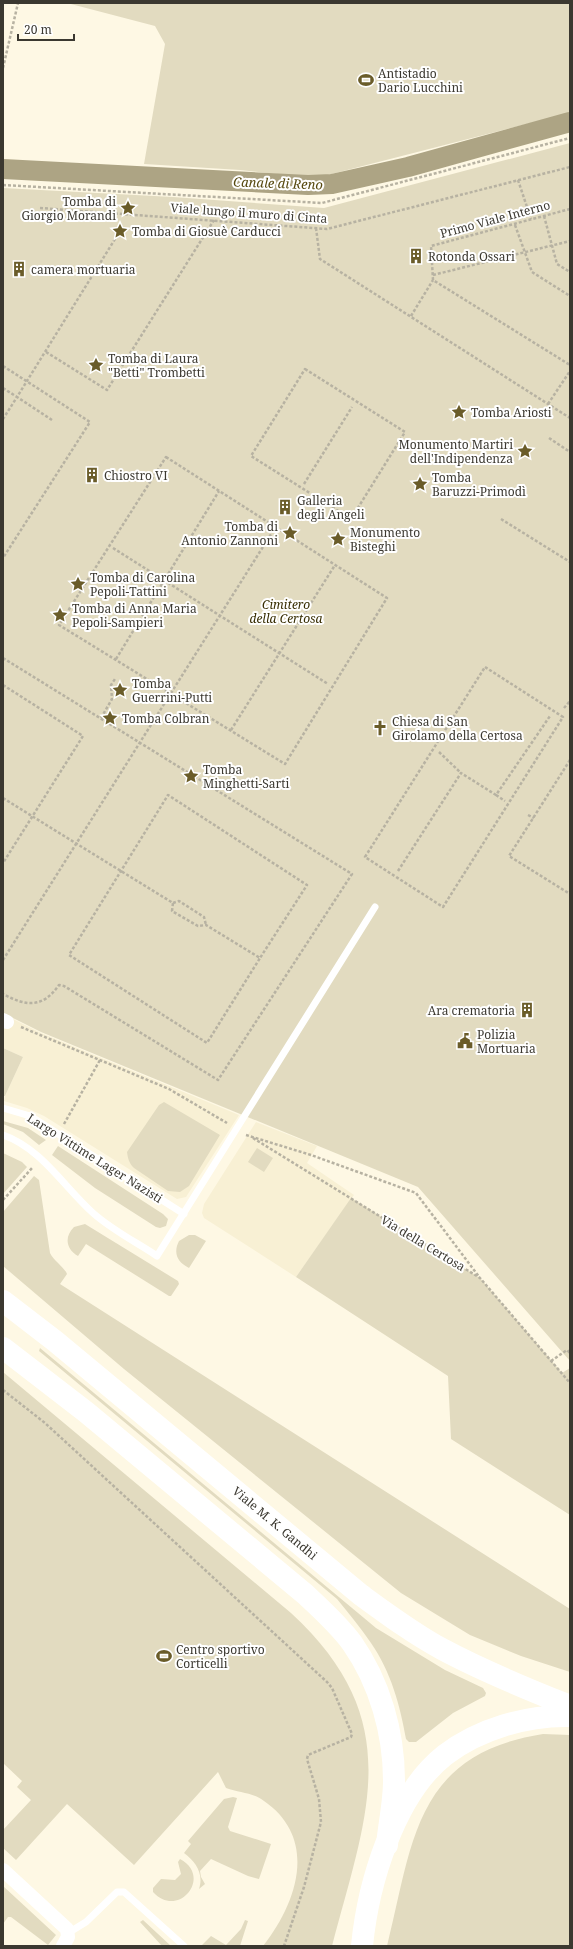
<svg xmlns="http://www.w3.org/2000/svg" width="573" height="1949" viewBox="0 0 573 1949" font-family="'Noto Serif',serif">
  <rect width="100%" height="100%" fill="#fef8e4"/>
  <path fill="#f8f0d4" d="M9,1017l32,16 198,82 -53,82 -9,2 -133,-83 -17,-8 -23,-7 1,-5 18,-39 -20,-9v-16z
    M256,1122l61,24 -10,17 47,32 -58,82 -92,-59 -2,-5 2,-9z"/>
  <path fill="#e2dbc0" d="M67,3h503v110l-254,65 -76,-8 -96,-6 21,-120 -10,-18z
    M570,143v1218l-152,-174 -377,-155 -38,-19v-825l170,9 151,11z
    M3,1048l20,9 -18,39h-2z
    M164,1102l56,33 -31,51 -9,6 -12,-1 -34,-23c-5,-5 -6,-9 -7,-16l32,-47z
    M3,1121l25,7 18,12 -7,5 -16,-13 -20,-8z
    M58,1146l105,68 5,5 -2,7 -6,2 -4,-1 -61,-39 -43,-33z
    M257,1148l16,10 -9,14 -16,-10z
    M3,1153l19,9 5,5 -24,27z
    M34,1176l5,4 11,73c4,8 15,15 17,21l-7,10 510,325v63l-49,-16 -51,-21 -69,-42 -277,-224 -121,-103v-54z
    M351,1198l129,80 82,95 8,-5v147l-119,-76 -3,-63 -152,-99z
    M85,1224l93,57 1,3 -8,12h-2l-83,-52 -8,12c-12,-7 -14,-19 -4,-29z
    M189,1235h6l11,6 -17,27c-12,-6 -16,-15 -10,-27z
    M40,1348l336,280 69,42 38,18 3,5 -1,3 -32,17 -37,29h-7l-3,-3c-6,-34 -15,-67 -35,-96 -10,-15 -22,-29 -34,-44l-298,-248z
    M3,1372l288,241c117,108 76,200 41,333h-69c34,-43 56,-107 1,-145 -12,-9 -25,-8 -38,-13l-8,-16 -84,93 -67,-61 -51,56 -13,-12v-18l28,-30 -14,-13 5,-6 -19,-18z
    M543,1734l27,1v211h-183c26,-105 28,-192 156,-212z
    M233,1797l4,1 -9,29 2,4 41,13 -12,35 -11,-3 -37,-17 -11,12 1,6 4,7 -6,5c5,-15 -3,-27 -15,-36l7,-9 -3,-3 36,-42z
    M180,1859c33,17 -1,61 -27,33v-4l8,-9 14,1 6,-6 -3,-12z
    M3,1886l53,49 -8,10 -37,-28h-3l-5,7z
    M143,1920l28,26h-9l-22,-24z
    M245,1920l3,1 -8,25h-39l10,-10 15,9 15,-16z"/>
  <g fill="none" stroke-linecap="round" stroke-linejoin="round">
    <path stroke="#ada484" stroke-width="20" d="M3,169l305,16 24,-1 76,-17 162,-45"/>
    <path stroke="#b7b2a2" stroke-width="2.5" stroke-dasharray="3 2" stroke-linecap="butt" d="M3,68l15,-65
      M518,180l13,39
      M3,185l319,18 248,-65
      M40,208l287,21 243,-62
      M570,209l-139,37 2,34 137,85
      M544,216l13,48 13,8
      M515,225l17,47 38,24
      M316,228l4,31 250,159
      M433,275l137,-34
      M411,316l22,-36
      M46,352l61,38 107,-170
      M3,366l87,56 -87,136
      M305,369l100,63 -54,87 -100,-63z
      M3,388l14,9 -14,22
      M548,404l22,-33
      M52,420l-35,-23 103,-166
      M549,438l21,14
      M166,457l221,141 -102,166 -226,-139z
      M304,484l48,-77
      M501,519l69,43
      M113,548l215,136
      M3,658l349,216 -134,206 -154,-94 -5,-1c-17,24 -33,21 -56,9
      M116,659l103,-168
      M485,667l78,50 -120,190 -78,-50z
      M3,685l80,51 -80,127
      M564,708l6,-7
      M101,718l11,-19 -1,-14 4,-6
      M231,730l104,-165
      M439,752l22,21
      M570,760l-61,96 61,38
      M496,795l9,6
      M3,798c56,35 113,70 170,105l-1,8 26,15 8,-1 54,33 47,-73 -139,-90 -99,160 138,88 53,-85
      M528,815l6,3
      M398,871l63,-98 35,22 54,-79
      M173,903l6,-2 25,16 2,8
      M3,960l270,-429
      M21,1027l148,62 58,34
      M64,1124l36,-64
      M246,1135l65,20 105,38 64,85
      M253,1138l227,140 90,105
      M3,1200l30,-33
      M551,1361l16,-11 3,3
      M3,1390l42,33 282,259 5,6 20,46 -1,3 -43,18 -1,4 12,40 2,23 -17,65 -20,59"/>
    <path stroke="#fff" stroke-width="7" d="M3,1108l27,8 154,98
      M3,1135c38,13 61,52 90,78 19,17 43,29 64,43l218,-349
      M68,1933l18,-11 31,-30h7l60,54"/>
    <path stroke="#fff" stroke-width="14" d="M3,1020l4,2
      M3,1870l64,59 1,8 -5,9"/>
    <path stroke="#fff" stroke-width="22" d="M3,1301l52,40 306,254c26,19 53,39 81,54 41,22 85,40 128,57
      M3,1348l83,64 219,182c16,15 34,31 47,49 28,40 42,90 42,138 0,21 -5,43 -7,64
      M362,1946c6,-62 32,-151 83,-191 34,-26 82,-40 125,-39"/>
  </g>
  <defs>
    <symbol id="stadium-bare" viewBox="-9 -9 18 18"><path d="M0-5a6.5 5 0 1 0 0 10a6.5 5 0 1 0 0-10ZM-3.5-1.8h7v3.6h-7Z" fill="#6a5c29" stroke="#fff" stroke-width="2.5" paint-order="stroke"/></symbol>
    <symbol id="sight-bare" viewBox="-9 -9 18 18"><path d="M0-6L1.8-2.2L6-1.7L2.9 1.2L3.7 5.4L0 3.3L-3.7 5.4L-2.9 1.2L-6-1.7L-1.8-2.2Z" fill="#6a5c29" stroke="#fff" stroke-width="2.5" paint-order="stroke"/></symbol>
    <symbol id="building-bare" viewBox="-9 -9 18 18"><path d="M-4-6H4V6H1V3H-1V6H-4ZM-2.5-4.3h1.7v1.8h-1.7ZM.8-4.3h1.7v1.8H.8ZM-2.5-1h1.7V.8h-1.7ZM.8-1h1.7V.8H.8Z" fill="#6a5c29" stroke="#fff" stroke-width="2.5" paint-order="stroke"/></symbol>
    <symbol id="church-bare" viewBox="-9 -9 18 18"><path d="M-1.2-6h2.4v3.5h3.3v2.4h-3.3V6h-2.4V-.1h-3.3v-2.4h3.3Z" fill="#6a5c29" stroke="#fff" stroke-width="2.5" paint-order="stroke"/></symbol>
    <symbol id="civic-bare" viewBox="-9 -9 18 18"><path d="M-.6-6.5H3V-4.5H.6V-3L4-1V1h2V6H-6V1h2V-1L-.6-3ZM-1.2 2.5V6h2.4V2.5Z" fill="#6a5c29" stroke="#fff" stroke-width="2.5" paint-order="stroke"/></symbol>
  </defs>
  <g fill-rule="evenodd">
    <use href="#stadium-bare" x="355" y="69" width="22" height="22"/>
    <use href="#sight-bare" x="117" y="197" width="22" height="22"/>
    <use href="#sight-bare" x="109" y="220" width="22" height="22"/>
    <use href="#building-bare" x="405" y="245" width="22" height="22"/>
    <use href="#building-bare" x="8" y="258" width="22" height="22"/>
    <use href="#sight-bare" x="85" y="354" width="22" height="22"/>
    <use href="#sight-bare" x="448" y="401" width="22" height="22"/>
    <use href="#sight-bare" x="514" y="440" width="22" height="22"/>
    <use href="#building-bare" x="81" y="464" width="22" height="22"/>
    <use href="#sight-bare" x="409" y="473" width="22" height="22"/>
    <use href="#building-bare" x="274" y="496" width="22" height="22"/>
    <use href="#sight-bare" x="279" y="522" width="22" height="22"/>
    <use href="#sight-bare" x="327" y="528" width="22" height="22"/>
    <use href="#sight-bare" x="67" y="573" width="22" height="22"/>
    <use href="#sight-bare" x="49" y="604" width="22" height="22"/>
    <use href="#sight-bare" x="109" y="679" width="22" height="22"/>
    <use href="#sight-bare" x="99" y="707" width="22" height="22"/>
    <use href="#church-bare" x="369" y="717" width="22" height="22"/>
    <use href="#sight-bare" x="180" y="765" width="22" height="22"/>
    <use href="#building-bare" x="516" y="999" width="22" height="22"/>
    <use href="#civic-bare" x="454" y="1030" width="22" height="22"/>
    <use href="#stadium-bare" x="153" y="1645" width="22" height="22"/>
  </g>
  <g text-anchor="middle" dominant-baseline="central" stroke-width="4" stroke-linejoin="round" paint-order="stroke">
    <g font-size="12" fill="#3b3830" stroke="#fff" text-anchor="start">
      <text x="378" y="73">Antistadio<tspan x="378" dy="14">Dario Lucchini</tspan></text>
      <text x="116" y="201" text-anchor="end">Tomba di<tspan x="116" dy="14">Giorgio Morandi</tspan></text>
      <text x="132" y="231">Tomba di Giosuè Carducci</text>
      <text x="428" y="256">Rotonda Ossari</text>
      <text x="31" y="269">camera mortuaria</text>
      <text x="108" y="358">Tomba di Laura<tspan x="108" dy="14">"Betti" Trombetti</tspan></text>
      <text x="471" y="412">Tomba Ariosti</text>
      <text x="513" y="444" text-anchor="end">Monumento Martiri<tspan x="513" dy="14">dell'Indipendenza</tspan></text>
      <text x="104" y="475">Chiostro VI</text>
      <text x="432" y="477">Tomba<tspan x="432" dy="14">Baruzzi-Primodì</tspan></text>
      <text x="297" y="500">Galleria<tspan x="297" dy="14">degli Angeli</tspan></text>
      <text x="278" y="526" text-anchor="end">Tomba di<tspan x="278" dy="14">Antonio Zannoni</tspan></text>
      <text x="350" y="532">Monumento<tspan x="350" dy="14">Bisteghi</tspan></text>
      <text x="90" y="577">Tomba di Carolina<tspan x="90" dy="14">Pepoli-Tattini</tspan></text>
      <text x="72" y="608">Tomba di Anna Maria<tspan x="72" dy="14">Pepoli-Sampieri</tspan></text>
      <text x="132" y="683">Tomba<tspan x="132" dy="14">Guerrini-Putti</tspan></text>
      <text x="122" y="718">Tomba Colbran</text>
      <text x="392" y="721">Chiesa di San<tspan x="392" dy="14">Girolamo della Certosa</tspan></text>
      <text x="203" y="769">Tomba<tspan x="203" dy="14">Minghetti-Sarti</tspan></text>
      <text x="515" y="1010" text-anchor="end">Ara crematoria</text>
      <text x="477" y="1034">Polizia<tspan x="477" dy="14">Mortuaria</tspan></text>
      <text x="176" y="1649">Centro sportivo<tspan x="176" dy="14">Corticelli</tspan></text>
    </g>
    <g font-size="12" fill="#3b3830" stroke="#fff">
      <text transform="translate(249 213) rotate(4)">Viale lungo il muro di Cinta</text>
      <text transform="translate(495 219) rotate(-15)">Primo Viale Interno</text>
      <text transform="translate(95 1158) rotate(32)">Largo Vittime Lager Nazisti</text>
      <text transform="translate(423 1243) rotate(31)">Via della Certosa</text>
      <text transform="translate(275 1523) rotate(40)">Viale M. K. Gandhi</text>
    </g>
    <g font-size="12" font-style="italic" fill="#362c00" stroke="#fff">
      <text x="286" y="604">Cimitero<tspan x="286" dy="14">della Certosa</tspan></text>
    </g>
    <g font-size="13" font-style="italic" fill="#56480e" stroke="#fff">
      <text transform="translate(278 183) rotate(2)">Canale di Reno</text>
    </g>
  </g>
  <rect width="573" height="1949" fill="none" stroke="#3b3830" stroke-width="8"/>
  <path d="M18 34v6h56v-6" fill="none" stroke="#3b3830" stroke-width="2"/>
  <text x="24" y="34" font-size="12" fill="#3b3830" stroke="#ffffff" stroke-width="3" paint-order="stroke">20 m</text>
</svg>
